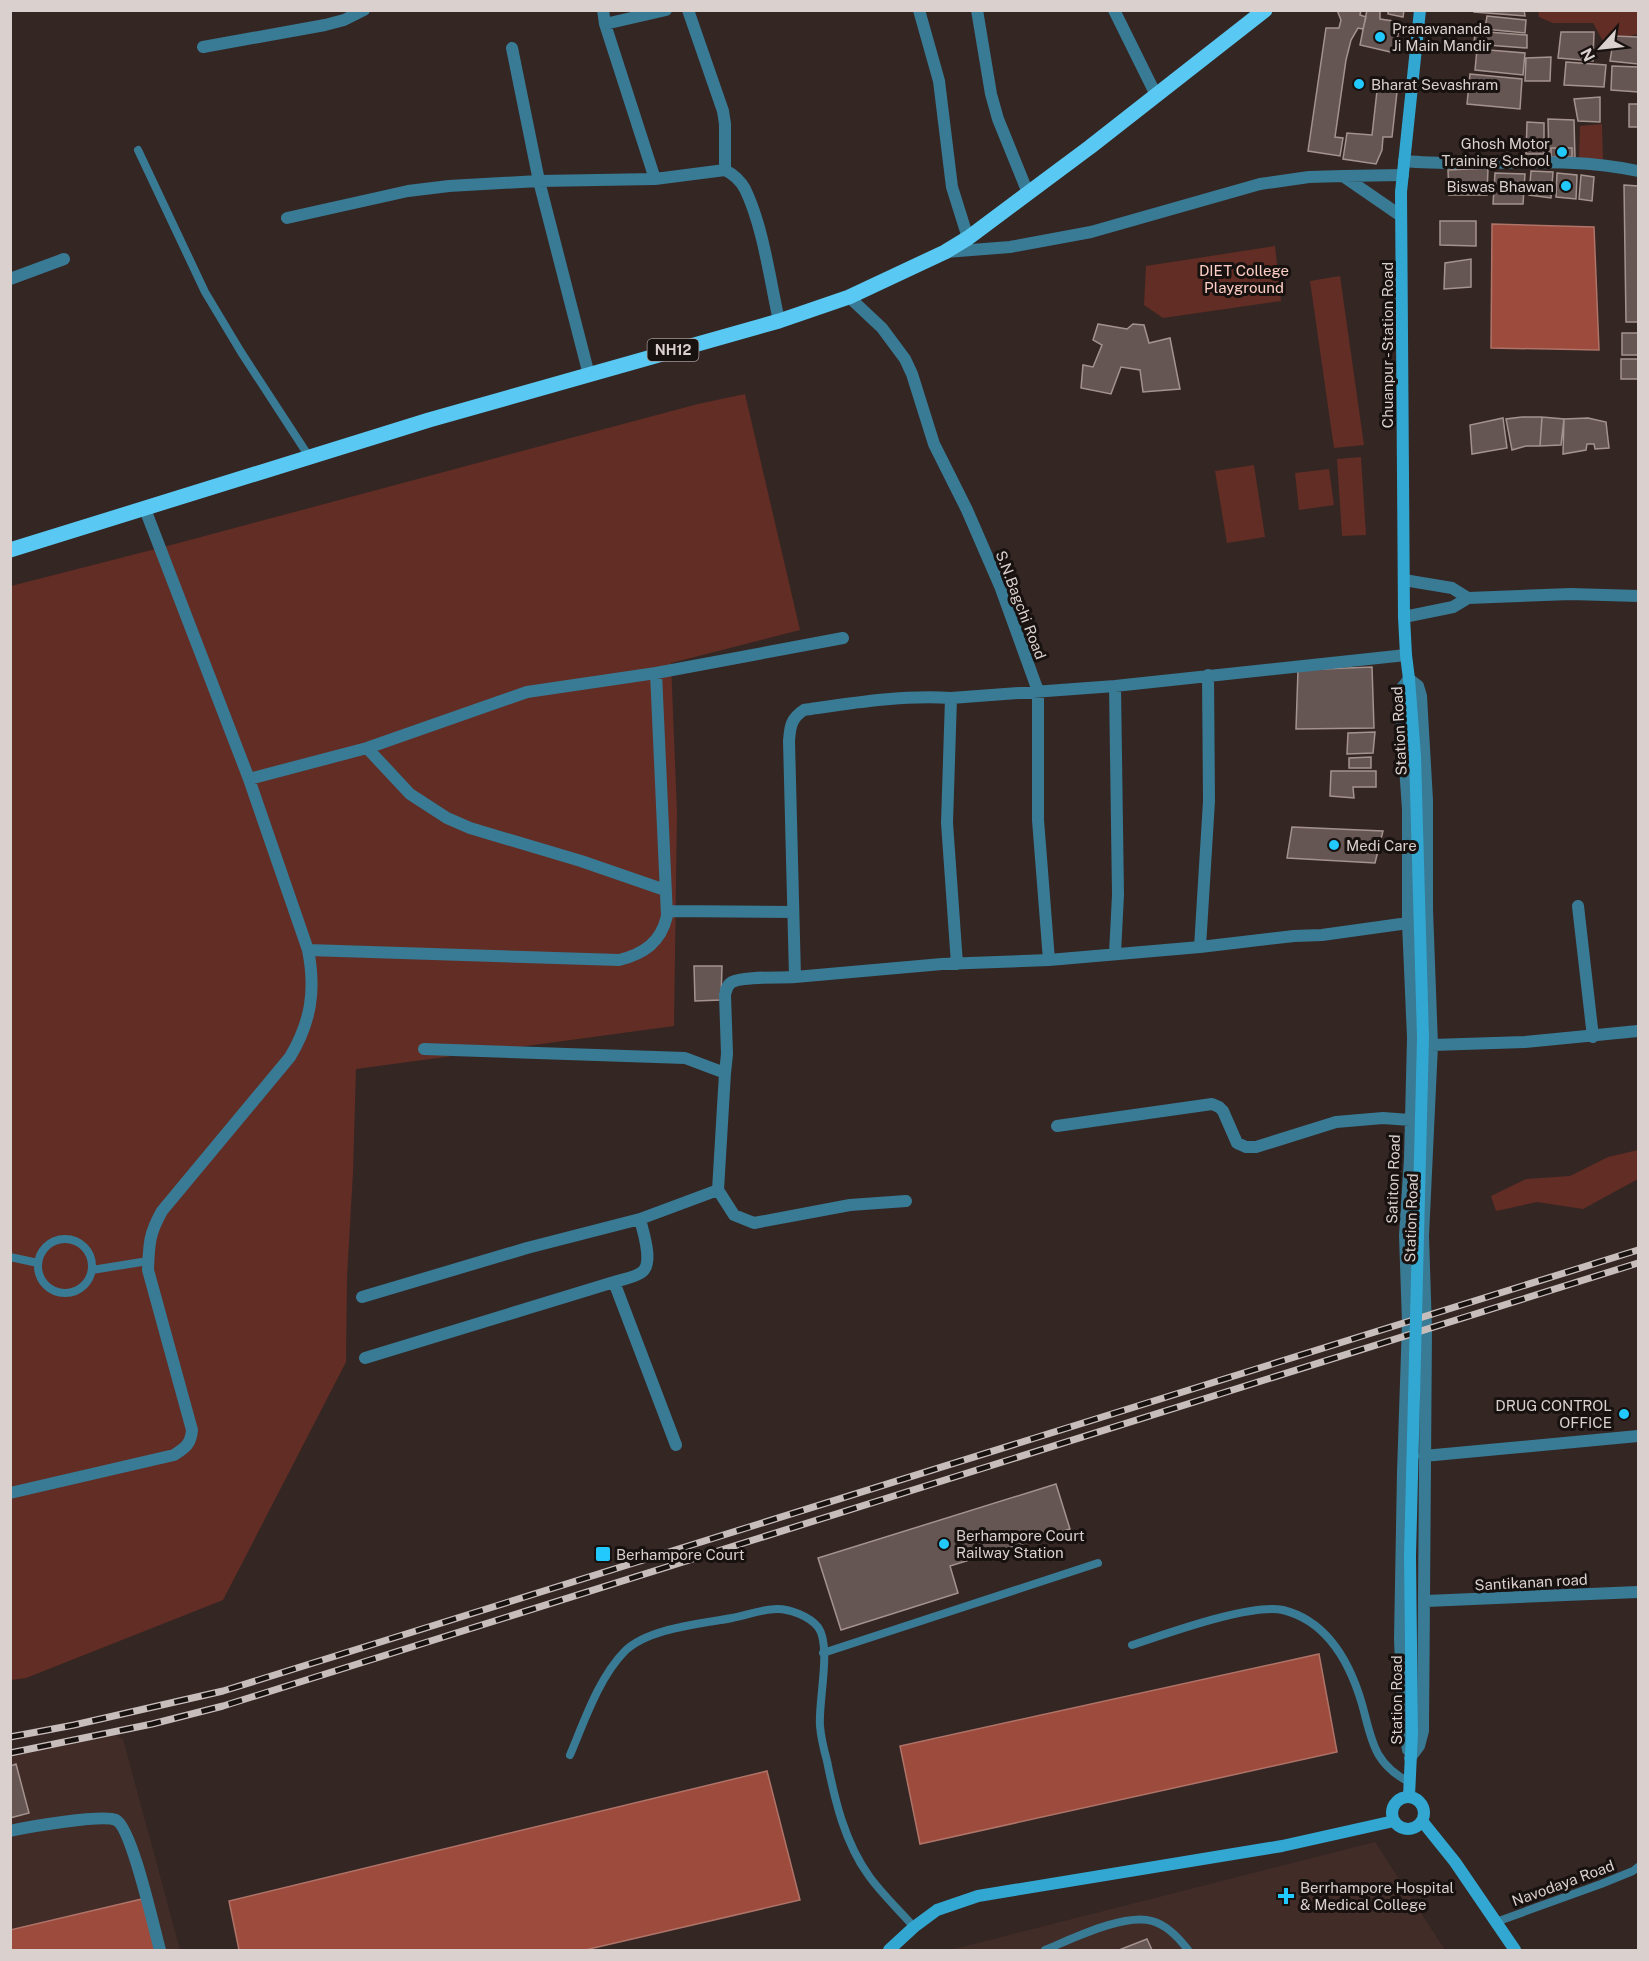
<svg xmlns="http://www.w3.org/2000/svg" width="1649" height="1961" viewBox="0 0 1649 1961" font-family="'Public Sans',sans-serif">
  <rect width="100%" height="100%" fill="#342623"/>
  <path fill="#412c28" d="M110,1732l13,7 57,211h-169v-196z
    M1375,1842l70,108h-495z"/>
  <path fill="#622d24" d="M1538,11h100v23l-12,3 -12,-1 -5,6 -6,-1 -10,-18h-40l-14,-6z
    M1602,124l1,37 -24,-2 1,-33z
    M1275,246l6,55 -118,17 -19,-13 2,-39z
    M1340,276l24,169 -30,3 -24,-167z
    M745,394l55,236 -129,33 6,149 -3,214 -318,43 -3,103 -6,105 -1,85 -123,238 -197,78 -15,2v-1094l164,-42 523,-140z
    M1361,457l5,78 -24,1 -5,-77z
    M1254,465l11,72 -38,6 -12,-72z
    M1329,469l5,36 -35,5 -4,-37z
    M1638,1150v29l-55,30 -46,-7 -41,9 -5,-15 35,-17 44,-3 38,-19z"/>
  <path fill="#9d4b3d" stroke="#af7368" stroke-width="1.5" d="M1492,224l102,3 5,123 -108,-2z
    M1319,1654l18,98 -417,92 -20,-98z
    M767,1771l33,129 -215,50h-346l-10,-49z
    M142,1899l13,51h-144l-1,-20z"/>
  <path fill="#665653" stroke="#a4928e" stroke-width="1.5" d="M1337,10h24l-1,5 6,2 -3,12 -5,-1 -7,12 -5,20 -11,77 8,1 -3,18 -32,-5 18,-123h13l2,-8z
    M1367,10h13v9l20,3 -5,31 -35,-8z
    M1388,10h16l-1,7 -15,-3z
    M1474,10h50l1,6 -51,-4z
    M1487,16l39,4 -1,13 -40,-4z
    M1475,31l52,4v13l-53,-4z
    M1561,32h33l-1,29 -35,-3z
    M1614,36l24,1v27l-28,-3z
    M1477,49l48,4 -2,22 -48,-5z
    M1551,57l-1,24h-25l1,-23z
    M1566,62l40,3 -2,22 -40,-2z
    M1612,66l26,1v25l-27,-2z
    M1470,74l52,5 -2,30 -53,-5z
    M1377,91l20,1 -5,45h-9l-1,13 -6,14 -33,-5 4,-26 25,2z
    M1600,97v25l-22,-1 -4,-22z
    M1629,104h9v23h-9z
    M1548,119l26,1 1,38h-26z
    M1527,122l17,1v31h-18z
    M1551,148h21v9h-21z
    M1488,168l-1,27h-38l-1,-25z
    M1531,171l22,1 -2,26 -22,-3z
    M1495,173l30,1 -2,30h-30z
    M1557,173l20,2 -1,24 -20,-2z
    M1581,175l13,2 -2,24 -13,-2z
    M1624,185l14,1v136h-12z
    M1624,185l14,1v136h-12z
    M1440,221h36v25l-36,-1z
    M1471,259v28l-27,2 1,-26z
    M1098,324l29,5 6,-5 11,1 5,18 21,-5 10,51 -37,3 -3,-22 -19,-3 -10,27 -30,-6 2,-23 10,2 9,-22 -9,-5z
    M1622,333h16v22h-16z
    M1621,359h17v20h-17z
    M1522,417h20l-2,29h-14l-14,4 -6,-31z
    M1542,417l22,2 -3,26 -21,1z
    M1503,418l4,30 -35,6 -2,-29z
    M1588,418l18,4 3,26 -14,1 -1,-5h-7l-1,6 -23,4 1,-35z
    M1372,667l2,61 -78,1 2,-59z
    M1375,732l-2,21 -26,1 1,-21z
    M1371,757v11h-22v-10z
    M1331,771h45v16h-23l1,11 -24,-2z
    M1292,827l91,4 -8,32 -88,-5z
    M694,966h28l-1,34 -26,1z
    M1056,1484l14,45 -120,37 8,27 -117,37 -23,-72z
    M16,1764l13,49 -19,5v-52z
    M1147,1939l5,11h-33z"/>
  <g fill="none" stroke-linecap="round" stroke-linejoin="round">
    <path stroke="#397a94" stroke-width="8" d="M138,150l67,142 36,60 69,106
      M38 1266a27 27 0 1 1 54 0a27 27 0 1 1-54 0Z
      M10,1257l28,6
      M92,1270l56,-9
      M1132,1645c34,-11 118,-42 151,-35 44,11 67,53 79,94 10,36 11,59 47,78
      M823,1653l275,-90
      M570,1755c14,-33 29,-78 55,-104 24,-23 76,-27 107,-33 15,-3 31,-9 45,-9 13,0 32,7 41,18 14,19 0,74 2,99 1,12 4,24 7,35 8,40 18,82 42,115 13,18 30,34 45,51
      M1496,1922l105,-38 32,-13 5,-4
      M1045,1950c27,-11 79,-37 107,-29 15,4 27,17 36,29"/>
    <path stroke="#397a94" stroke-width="12" d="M603,10l2,14 50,155
      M688,10l35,101 2,13v46
      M919,10l20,71 13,106 16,51
      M977,10l14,84 7,25 30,74
      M1114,10l42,85
      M605,24l61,-14
      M203,47l122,-22 19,-5 20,-10
      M512,48l27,133 50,194
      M1404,161c78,7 157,-7 234,10
      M1343,176l60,-1
      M287,218l121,-27 41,-5 90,-5 116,-2 70,-9c8,4 15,10 20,19 18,37 25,91 34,132
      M946,252l64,-5 81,-15 169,-48 49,-7 34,-1 58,40
      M10,279l54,-20
      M849,297l33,31 23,31 7,15 22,70 33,66 33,76 38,105v129l11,140
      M1404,580l48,8 16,10
      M1404,617l49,-10 15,-9 103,-4 67,2
      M1406,655l-291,31 -164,12c-50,-3 -98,5 -147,12 -13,8 -14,17 -15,31l6,236 147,-13 107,-4 151,-13 94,-11 28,-1 86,-12
      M1115,686l3,209 -3,58
      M951,698l-4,125 10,141
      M367,748l43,46 37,24 23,10 111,33 84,29
      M249,779l118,-31 160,-56 129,-19 187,-35
      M1578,906l15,131
      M667,911l126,1
      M1200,947l9,-146 -1,-126
      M308,950l311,10c25,-6 42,-18 48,-44l-11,-243
      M1432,1045l93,-3 113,-11
      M424,1049l261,9 40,15 2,-19 -2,-59c1,-5 2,-10 7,-13 11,-6 49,-4 63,-5
      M1057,1126l155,-22 7,3 4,4 14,32 9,4h10l80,-25 47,-4 27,2
      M718,1190l16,25 20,8 96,-18 56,-4
      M362,1297l165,-49 113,-29
      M365,1358l249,-76
      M676,1445l-62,-163c9,-3 20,-4 28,-10 12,-9 1,-40 -2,-53l78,-29 7,-117
      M1424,1456l214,-20
      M10,1493l164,-38c11,-7 17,-11 18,-25l-44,-160c1,-26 1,-36 14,-59l128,-154c21,-35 26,-67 18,-107l-59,-171 -104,-270
      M1426,1601l212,-9
      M1408,1750l-5,-32 -3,-79 3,-167 5,-149 -3,-88 5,-76 3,-121 -5,-115v-114l-8,-112 1,-8 8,-10 9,7 3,10 6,104v109l5,136 -9,191 3,94 -3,401 -4,15 -9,12
      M10,1831c17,-4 93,-17 106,-11 16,8 38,109 44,130"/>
    <path stroke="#32a7d1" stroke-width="12" d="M1409,679l-3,-24 -2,-38 -3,-425 19,-182
      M1409,1796l3,-63
      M1392 1813a16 16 0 1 1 32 0a16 16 0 1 1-32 0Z
      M1422,1821l33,41 60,88
      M889,1950l25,-23 23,-17 41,-14 304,-50 112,-25"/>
    <path stroke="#59c8f2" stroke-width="15" d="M10,550l419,-130 350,-99 70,-24 96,-45 23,-14 122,-91 175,-137"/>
    <defs>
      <path id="rail" d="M10,1737l64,-12 149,-34 1415,-441
        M10,1753l142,-29 71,-18 1415,-443"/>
    </defs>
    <use href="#rail" stroke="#c7bdbb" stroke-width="7"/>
    <use href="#rail" stroke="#17110f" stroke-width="4.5" stroke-dasharray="14" stroke-linecap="butt"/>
    <path stroke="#32a7d1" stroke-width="12" d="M1409,679l6,77 8,282 -13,518 2,177"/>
  </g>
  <g fill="#22c9fe" stroke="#17110f" stroke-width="2">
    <circle cx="1380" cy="37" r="6"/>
    <circle cx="1359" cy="84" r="6"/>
    <circle cx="1562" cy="152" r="6"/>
    <circle cx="1566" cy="186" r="6"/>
    <circle cx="1334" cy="845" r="6"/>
    <circle cx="1624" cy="1414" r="6"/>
    <circle cx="944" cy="1544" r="6"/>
    <rect x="595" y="1546" width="16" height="16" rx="3"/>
    <path d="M1283 1887h6v6h6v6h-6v6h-6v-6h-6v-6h6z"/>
  </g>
  <g text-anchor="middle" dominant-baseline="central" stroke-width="6" stroke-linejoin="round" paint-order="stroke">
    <rect fill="#17110f" stroke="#a09795" stroke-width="1.5" x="647.5" y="339" width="51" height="22" rx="4.5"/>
    <g font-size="14" font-weight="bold" fill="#dad0ce">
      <text x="673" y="350">NH12</text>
    </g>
    <g font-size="15" fill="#dad0ce" stroke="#17110f" text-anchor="start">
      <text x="1392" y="28">Pranavananda<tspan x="1392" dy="17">Ji Main Mandir</tspan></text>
      <text x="1371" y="84">Bharat Sevashram</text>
      <text x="1550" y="143" text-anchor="end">Ghosh Motor<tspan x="1550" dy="17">Training School</tspan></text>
      <text x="1554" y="186" text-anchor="end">Biswas Bhawan</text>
      <text x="1346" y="845">Medi Care</text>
      <text x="1612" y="1405" text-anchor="end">DRUG CONTROL<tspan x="1612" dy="17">OFFICE</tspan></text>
      <text x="956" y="1535">Berhampore Court<tspan x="956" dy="17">Railway Station</tspan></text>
      <text x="616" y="1554">Berhampore Court</text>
      <text x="1300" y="1887">Berrhampore Hospital<tspan x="1300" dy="17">&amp; Medical College</tspan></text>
    </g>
    <g font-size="15" fill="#ffcfc5" stroke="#17110f">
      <text x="1244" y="270">DIET College<tspan x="1244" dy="17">Playground</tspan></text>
    </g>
    <g font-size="15" fill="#dad0ce" stroke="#17110f">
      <text transform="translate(1387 345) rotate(-90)">Chuanpur - Station Road</text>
      <text transform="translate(1021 605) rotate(69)">S.N.Bagchi Road</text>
      <text transform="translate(1399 731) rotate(-93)">Station Road</text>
      <text transform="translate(1393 1179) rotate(-88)">Satiton Road</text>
      <text transform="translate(1411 1218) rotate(-88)">Station Road</text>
      <text transform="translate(1531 1582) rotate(-3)">Santikanan road</text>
      <text transform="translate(1396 1700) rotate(-90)">Station Road</text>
      <text transform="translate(1563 1883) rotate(-20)">Navodaya Road</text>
    </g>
  </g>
  <rect width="1649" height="1961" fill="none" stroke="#dad0ce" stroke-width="24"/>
  <g transform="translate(1601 48) rotate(243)" stroke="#17110f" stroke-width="4.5" paint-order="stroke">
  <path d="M0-4.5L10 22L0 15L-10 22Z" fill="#dad0ce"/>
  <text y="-9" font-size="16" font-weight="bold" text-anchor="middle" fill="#dad0ce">N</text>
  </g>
</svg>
